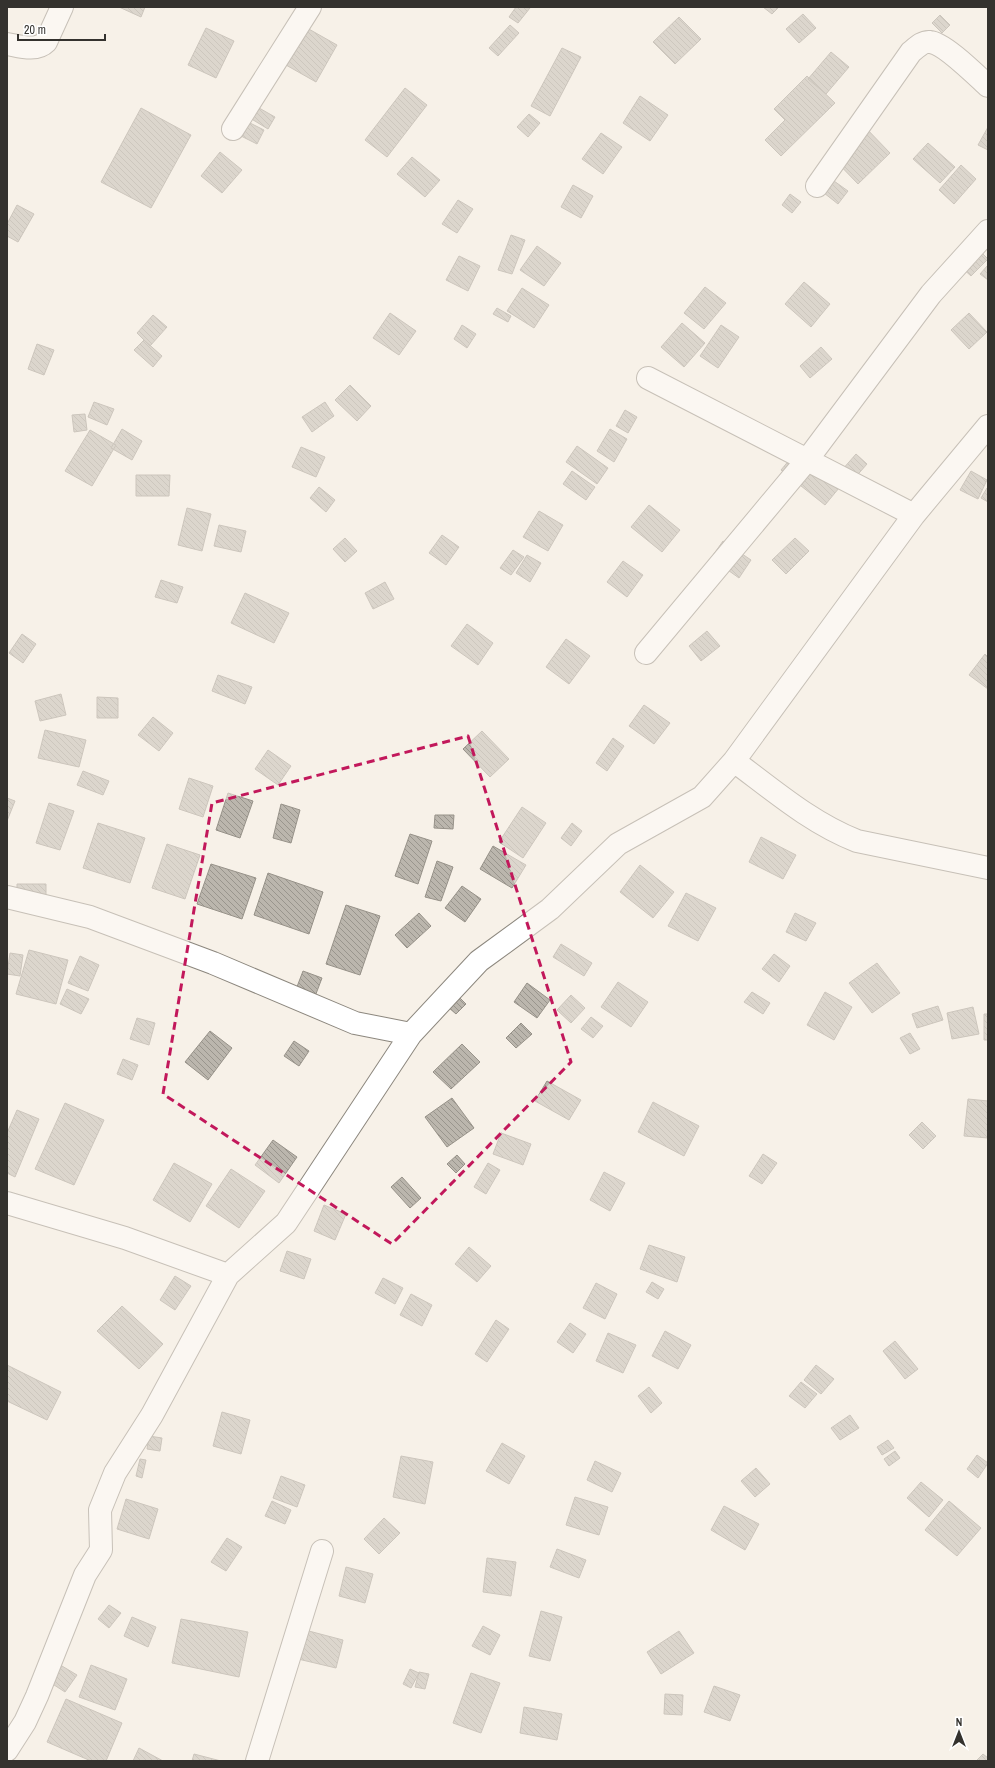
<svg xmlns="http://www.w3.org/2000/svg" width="995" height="1768" viewBox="0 0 995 1768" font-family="'Archivo Narrow',sans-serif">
  <defs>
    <pattern id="building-back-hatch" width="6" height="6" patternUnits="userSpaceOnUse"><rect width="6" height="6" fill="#bbb6ad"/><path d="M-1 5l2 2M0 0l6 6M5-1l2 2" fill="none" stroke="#99958d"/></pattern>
  </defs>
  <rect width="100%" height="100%" fill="#f7f1e8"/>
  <path fill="url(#building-back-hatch)" stroke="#979289" d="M119,7h26l-4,10z
    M516,7l14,1 -12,15 -9,-6z
    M763,7h16l-7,7z
    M803,14l13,14 -17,15 -13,-14z
    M940,15l10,10 -8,8 -10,-10z
    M679,17l22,22 -26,25 -22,-22z
    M510,25l9,8 -21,23 -9,-8z
    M206,28l28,13 -18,37 -28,-13z
    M307,28l30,17 -21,37 -30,-17z
    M562,48l19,9 -31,59 -19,-10z
    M831,52l18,15 -23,27 -18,-15z
    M807,76l28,27 -54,53 -16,-16 20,-20 -11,-11z
    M405,88l22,17 -40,52 -22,-17z
    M640,96l28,19 -18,26 -27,-18z
    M252,104l23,13 -7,12 -23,-14z
    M141,108l50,27 -40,73 -50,-26z
    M529,114l11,9 -12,14 -11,-10z
    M242,119l22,11 -7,14 -22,-11z
    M862,124l28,29 -32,31 -28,-29z
    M988,127v23l-10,-5z
    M601,133l21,14 -19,27 -21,-15z
    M928,143l27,24 -15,16 -27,-24z
    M220,152l22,18 -20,23 -21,-17z
    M412,157l28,23 -15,17 -28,-23z
    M961,165l15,14 -22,25 -15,-14z
    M834,181l14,10 -10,13 -14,-11z
    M573,185l20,11 -12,22 -20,-11z
    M790,194l11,8 -9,11 -10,-8z
    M458,200l15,9 -16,24 -15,-9z
    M17,205l17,9 -16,28 -11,-6v-12z
    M511,235l14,5 -13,34 -14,-4z
    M537,246l24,17 -17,23 -24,-16z
    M978,249l10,10 -17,17 -10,-9z
    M459,256l21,10 -12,25 -22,-11z
    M988,265v15l-8,-6z
    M804,282l26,22 -19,23 -26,-23z
    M705,287l21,16 -22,26 -20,-16z
    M522,288l27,17 -15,23 -27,-17z
    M497,308l14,8 -3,6 -15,-8z
    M390,313l26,18 -17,24 -26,-17z
    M969,313l18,19 -18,17 -18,-19z
    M153,315l14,12 -17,19 -13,-13z
    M682,323l23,20 -21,24 -23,-20z
    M462,325l14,9 -9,14 -13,-9z
    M721,325l18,12 -21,31 -18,-12z
    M144,340l18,16 -9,11 -19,-17z
    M37,344l17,6 -10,25 -16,-6z
    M821,347l11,12 -22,19 -10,-12z
    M350,385l21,21 -14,15 -22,-21z
    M94,402l20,7 -7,16 -19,-8z
    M325,402l9,14 -22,16 -10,-15z
    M625,410l12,7 -9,16 -12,-7z
    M85,414l2,16 -13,2 -2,-17z
    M122,429l20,12 -10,19 -21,-12z
    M610,429l17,10 -13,23 -17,-11z
    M90,430l26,15 -24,41 -27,-15z
    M577,446l31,22 -11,16 -31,-22z
    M301,447l24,10 -9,20 -24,-10z
    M800,447l44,35 -19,23 -44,-35z
    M856,454l11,10 -14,16 -11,-10z
    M572,471l23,16 -9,13 -23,-16z
    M971,471l16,9 -9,19 -18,-9z
    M136,475h34l-1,21h-33z
    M319,487l16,13 -9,12 -16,-14z
    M987,488h1v14l-7,-4z
    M649,505l31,25 -18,22 -31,-25z
    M187,508l24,6 -9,37 -24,-6z
    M539,511l24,14 -15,26 -25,-14z
    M219,525l27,6 -5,21 -27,-6z
    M442,535l17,12 -13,18 -17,-12z
    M345,538l12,13 -12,11 -12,-13z
    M795,538l14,13 -23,23 -14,-14z
    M723,541l28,19 -12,18 -28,-20z
    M513,550l11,7 -13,18 -11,-7z
    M527,555l14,8 -11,19 -14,-9z
    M623,561l20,14 -16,22 -20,-15z
    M161,580l22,7 -6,16 -22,-6z
    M385,582l9,17 -21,10 -8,-16z
    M245,593l44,20 -15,30 -43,-20z
    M467,624l26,19 -15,22 -27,-19z
    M707,631l13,15 -19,15 -12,-15z
    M22,634l14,10 -13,19 -14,-10z
    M566,639l24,17 -21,28 -23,-17z
    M985,654l3,3v32l-19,-14z
    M218,675l34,12 -7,17 -33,-13z
    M61,694l5,21 -26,6 -5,-20z
    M97,697l21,1v20h-21z
    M644,705l26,18 -16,21 -25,-18z
    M153,717l20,16 -14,18 -21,-16z
    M45,730l41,10 -7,27 -41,-9z
    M482,731l27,28 -19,18 -27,-28z
    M613,738l11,8 -17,25 -11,-8z
    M268,750l23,16 -13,19 -23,-16z
    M83,771l26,10 -6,14 -26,-10z
    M189,778l24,8 -10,31 -24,-8z
    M228,793l25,8 -13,37 -24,-8z
    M7,798l8,3 -8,20z
    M49,803l25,8 -14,39 -24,-7z
    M281,804l19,6 -9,33 -18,-5z
    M522,807l24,16 -23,35 -24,-16z
    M435,815h19l-1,14 -19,-1z
    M98,823l47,15 -15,45 -47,-15z
    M572,823l10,8 -11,15 -10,-8z
    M410,834l22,7 -14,43 -23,-8z
    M761,837l35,18 -13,24 -34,-17z
    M167,844l33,11 -15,44 -33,-11z
    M493,846l33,19 -14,23 -32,-19z
    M437,861l16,6 -12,34 -16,-4z
    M211,864l45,14 -14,41 -45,-15z
    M640,865l34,27 -21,26 -33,-26z
    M268,873l55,19 -14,42 -55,-19z
    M17,884h29v26h-29z
    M462,886l19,13 -16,23 -20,-14z
    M686,893l30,15 -18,33 -30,-15z
    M346,905l34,11 -20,59 -34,-11z
    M419,913l12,13 -24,22 -12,-13z
    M795,913l21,10 -10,18 -20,-9z
    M561,944l31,19 -8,13 -31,-19z
    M29,950l39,10 -12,44 -40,-10z
    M10,953l13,2 -3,21 -13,-2z
    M774,954l16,12 -11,16 -17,-13z
    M80,956l19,9 -11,26 -20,-8z
    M877,963l23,30 -28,20 -23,-30z
    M303,971l19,7 -8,21 -19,-7z
    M618,982l30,20 -17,25 -30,-20z
    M527,983l23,17 -13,18 -23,-16z
    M67,989l22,10 -8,15 -21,-10z
    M752,992l18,11 -7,11 -19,-12z
    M825,992l27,15 -18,33 -27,-15z
    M571,995l14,13 -14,15 -14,-13z
    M458,996l8,8 -10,10 -8,-7z
    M938,1006l5,14 -26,8 -5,-14z
    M973,1007l6,27 -27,5 -5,-26z
    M984,1014h4v26h-4z
    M591,1017l12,9 -10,12 -12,-9z
    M137,1018l18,5 -6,22 -19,-6z
    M521,1023l11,11 -16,14 -10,-10z
    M210,1031l22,17 -24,32 -23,-18z
    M910,1033l10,16 -10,5 -10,-16z
    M294,1041l15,10 -10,15 -15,-10z
    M462,1044l18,18 -29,27 -18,-17z
    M123,1059l15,6 -6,15 -15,-6z
    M547,1081l34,19 -12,20 -34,-19z
    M452,1098l22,30 -27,19 -22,-30z
    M968,1099l20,2v37l-24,-2z
    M653,1102l46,24 -15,30 -46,-24z
    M65,1103l39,17 -30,65 -39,-16z
    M17,1110l22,9 -24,58 -8,-4v-40z
    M922,1122l14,14 -13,13 -14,-14z
    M501,1133l30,11 -8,21 -30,-11z
    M273,1140l24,17 -18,26 -24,-18z
    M763,1154l14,9 -15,21 -13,-8z
    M457,1155l8,9 -9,9 -9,-9z
    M174,1163l38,21 -22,38 -37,-22z
    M488,1163l12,7 -14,24 -12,-7z
    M231,1169l34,22 -26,37 -33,-22z
    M604,1172l21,11 -15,28 -20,-11z
    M402,1177l19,21 -11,10 -19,-21z
    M324,1205l22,9 -11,26 -21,-9z
    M649,1245l36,12 -8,25 -37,-13z
    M469,1247l22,19 -14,16 -22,-18z
    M287,1251l24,8 -7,20 -24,-8z
    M175,1276l16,10 -16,24 -15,-10z
    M383,1278l20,10 -8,16 -20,-11z
    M652,1282l12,7 -6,10 -12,-7z
    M596,1283l21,11 -12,25 -22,-11z
    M411,1294l21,11 -10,21 -22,-11z
    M122,1306l41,38 -24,25 -42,-38z
    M496,1320l13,9 -22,33 -12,-8z
    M570,1323l16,11 -13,19 -16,-11z
    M665,1331l26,14 -13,24 -26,-13z
    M608,1333l28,12 -13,28 -27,-12z
    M895,1341l23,28 -13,10 -22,-28z
    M7,1365l54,27 -14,28 -40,-19z
    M816,1365l18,14 -13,15 -17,-14z
    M801,1382l16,12 -12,14 -16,-12z
    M649,1387l13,16 -11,10 -13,-17z
    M222,1412l28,8 -9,34 -28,-8z
    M850,1415l9,13 -19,12 -9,-12z
    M149,1436l13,2 -2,13 -13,-2z
    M888,1440l6,8 -12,7 -5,-8z
    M502,1443l23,13 -16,28 -23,-13z
    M895,1451l5,7 -11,8 -5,-7z
    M977,1455l11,8 -10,15 -11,-9z
    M401,1456l32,6 -8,42 -32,-7z
    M140,1459l6,1 -4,18 -6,-2z
    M595,1461l26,12 -9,19 -25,-12z
    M756,1468l14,16 -15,13 -14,-16z
    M281,1476l24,9 -8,22 -24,-9z
    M921,1482l22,18 -14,17 -22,-19z
    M575,1497l33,10 -9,28 -33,-10z
    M126,1499l32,10 -9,30 -32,-10z
    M272,1501l19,9 -6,14 -20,-8z
    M949,1501l32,27 -24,28 -32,-26z
    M724,1506l35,18 -14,26 -34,-20z
    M384,1518l16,15 -21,21 -15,-15z
    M227,1538l15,9 -16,24 -15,-9z
    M557,1549l29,11 -7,18 -29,-11z
    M487,1558l29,4 -5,34 -28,-4z
    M346,1567l27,7 -8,29 -26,-7z
    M109,1605l12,8 -12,15 -11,-9z
    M541,1611l21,6 -12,44 -21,-5z
    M132,1617l24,10 -8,20 -24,-11z
    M181,1619l67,13 -9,45 -67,-14z
    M483,1626l17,9 -10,20 -18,-9z
    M305,1630l38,10 -7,28 -38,-9z
    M679,1631l15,22 -33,21 -14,-22z
    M91,1665l36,14 -12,31 -36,-13z
    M62,1666l15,9 -12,17 -14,-9z
    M410,1669l9,4 -8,15 -8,-4z
    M419,1672l10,2 -4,15 -10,-2z
    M471,1673l29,10 -19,50 -28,-10z
    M714,1686l26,9 -10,26 -26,-9z
    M665,1694l18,1 -1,20 -18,-1z
    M66,1699l56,24 -16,38h-15l-44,-19z
    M524,1707l38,7 -5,26 -37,-7z
    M139,1748l24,13h-30z
    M194,1754l27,7h-29z
    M983,1754l5,4v3h-12z"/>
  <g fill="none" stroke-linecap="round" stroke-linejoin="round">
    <defs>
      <path id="minor" d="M7,44c12,2 29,8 39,-2l16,-35
        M233,129l77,-122
        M817,186l94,-134c6,-5 12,-11 19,-10 14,1 47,34 58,44
        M648,378l266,137
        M646,653l161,-193 124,-166 57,-63
        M734,761c39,29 77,62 123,80l131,27
        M7,897l83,20 123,46 142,60 56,11
        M7,1203l118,35 103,37
        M7,1750l18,-28 12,-26 48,-121 16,-25 -1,-40 15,-37 37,-58 76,-140 58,-52 125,-189 68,-73 71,-52 68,-65 84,-47 32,-36 180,-246 74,-89
        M257,1761l65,-210"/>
    </defs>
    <use href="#minor" stroke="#8c877e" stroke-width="24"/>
    <use href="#minor" stroke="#fff" stroke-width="22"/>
  </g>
  <path d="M0 0H995V1768H0ZM468,736l103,326 -179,182 -229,-150 49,-291z" fill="#f7f1e8" fill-opacity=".55" fill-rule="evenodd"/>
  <path fill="none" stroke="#c2185b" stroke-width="3" stroke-dasharray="8 5" stroke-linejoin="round" d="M468,736l103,326 -179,182 -229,-150 49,-291z"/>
  <rect width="995" height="1768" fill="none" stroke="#34322e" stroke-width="16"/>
  <g transform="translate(959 1732)" stroke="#ffffff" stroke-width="3" paint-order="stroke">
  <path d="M0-3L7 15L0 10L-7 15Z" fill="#34322e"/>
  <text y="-6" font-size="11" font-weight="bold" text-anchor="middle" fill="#34322e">N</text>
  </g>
  <path d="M18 34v6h87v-6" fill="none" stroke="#34322e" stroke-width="2"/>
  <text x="24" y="34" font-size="12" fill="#34322e" stroke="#ffffff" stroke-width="3" paint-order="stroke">20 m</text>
</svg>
